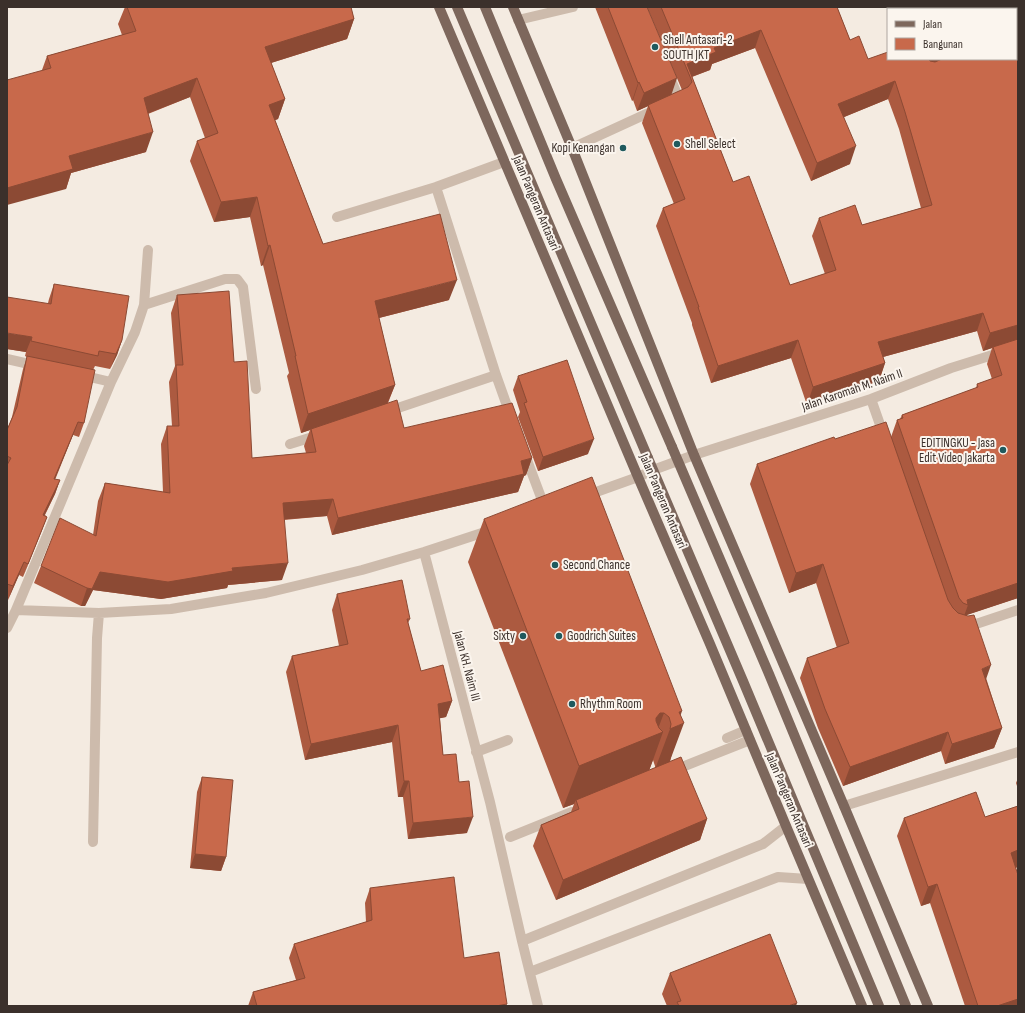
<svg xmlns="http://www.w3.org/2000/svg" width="1025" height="1013" viewBox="0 0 1025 1013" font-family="'Sofia Sans Condensed',sans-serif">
  <rect width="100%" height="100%" fill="#f4ebe1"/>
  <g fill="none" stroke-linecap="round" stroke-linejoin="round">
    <path stroke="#cdbbac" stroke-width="10" d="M518,20l55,-13
      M669,75l10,24 -6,3
      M572,148l85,-39
      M436,187l60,188 15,42
      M337,217l99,-30 68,-25
      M144,305l81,-26h12l6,8 13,102
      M7,359l31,7
      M81,375l30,7
      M871,399l13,37
      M386,412l110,-37
      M290,444l29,-9
      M524,452l21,56
      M585,496l53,-19 15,-7 41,-15 177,-56 80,-31 67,-21
      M424,552l66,250 32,139 16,65
      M16,610l83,3 72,-4 95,-16 96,-23 62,-18 67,-22
      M7,628l9,-18 95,-228 24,-50 9,-27 4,-55
      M964,628l54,-18
      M727,738l19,-8
      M476,752l32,-12
      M672,771l78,-31
      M844,806l174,-54
      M510,837l62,-25
      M93,842l4,-204 2,-25
      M522,941l241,-97 23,-18
      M530,972l248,-95 30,2"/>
    <path stroke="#7d675c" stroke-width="10" d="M439,7l199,470 72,167 76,182 76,180
      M457,7l191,451
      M485,7l71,172 116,268
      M513,7l59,141 122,307 150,351 84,200"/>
    <path stroke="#7d675c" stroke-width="10" d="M672,447l97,227 137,332
      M648,458l95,223 136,325"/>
  </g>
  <path fill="#ac5a40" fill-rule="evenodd" d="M125,7h226l3,12 -7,20 -76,24 14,36 -7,20 -3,1 48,124 126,56 -70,18 16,67 -7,18 16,25 128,30 -6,17 -2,1 -6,16 -186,43 -5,-19 -43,4 -2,60 -54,5 -1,3 -66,11 -68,-9 -8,16h-4l-47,-23 7,-17 52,-31 5,-34 7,-18 58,9 -2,-48 6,-18h5l-3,-44 6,-16 -4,-53 6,-18 57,67 18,96 54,-5 -2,-7 6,-16 -9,3 -14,-57 2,-3 -26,-108 -2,1 -11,-49 -36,5 -24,-61 7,-20 8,-3 -15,-41 -42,17 -2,38 -75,21 -5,16 -24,-119 5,-14 75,-21 -4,-11z
    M595,7h52l24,88 11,-5 -35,-83h190l13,33 18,19h148v-50h-79l1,-2h80v591l-52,17 36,113 -8,20 -49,16 -4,-13 -98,35 -25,-58 -18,-50 7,-20 30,-10 -21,-65 -27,10 -39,-109 7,-20 78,-25 56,-2 6,-17 3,-1 2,-4 74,-27 1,-4 15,-5 -5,-15 5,-16 -9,3 -6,-20 -94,26 2,6 -6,18 -72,24 -16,-47 -80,25 -19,-58v-2l-36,-97 7,-18 11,-4 -32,-81 6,-17 -11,5 -4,-11 -1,1zM755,48l56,133 39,-17 -6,-47 44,-18 11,30 22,79 -59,17 -43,-7 -7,18 13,38 -35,11 -57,-103 -41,-105 18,-7 2,-6z
    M54,284l68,56 -5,15 -7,14 -15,-3 -2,4 -9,53 -5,14 -6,-2 -18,45h5l-5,14 -10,21 2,2 -5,13 -19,47 -4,-2 -11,25 -1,-1v-169l5,-13 11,-48 4,-12 -2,-1 1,-4 -19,-3 41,-46 1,-4z
    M518,376l70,78 -50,17 -20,-54 2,-5 -7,-22z
    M484,519l196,196 -10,47 37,57 -7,21 -144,60 -23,-54 8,-21 30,-13 3,-8 -11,4 -95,-246zM653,760l2,6v2l-6,2z
    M337,594l73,25 -2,4 13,48 31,30 -6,16 -6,1 3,37 16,27 8,51 -59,6 -5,-42h-5l-6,-55 -87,18 -19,-88 6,-16 47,-10 -7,-36z
    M202,777l24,80 -5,14 -31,-3 7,-76z
    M1018,778v11l-2,-6z
    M1018,806v61l-3,1 3,138h-53l-35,-103 -9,3 -24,-70 7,-18 81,-1z
    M370,888l94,70 42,48h-258l5,-14 43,-12 -7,-22 5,-14 72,-22 -1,-19z
    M670,973l126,33h-129l-5,-12z"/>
  <path fill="#8c4a34" d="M354,19l-7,20 -89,28 7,-20z
    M1018,19v16l-2,-12z
    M761,30l-6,18 -43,16 -2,6 -19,7 -4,-13 27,-16z
    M926,59h21l-25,10z
    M197,78l-7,19 -54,21 8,-20z
    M677,78l-6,18 -34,15 7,-18z
    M895,81l-7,18 -56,23 6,-18z
    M639,82l-6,18 -1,1 6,-18z
    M285,99l-7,20 -16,6 7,-20z
    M153,132l-7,20 -75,21 -5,16 -59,16v-17l62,-32z
    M856,146l-6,18 -39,17 6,-18z
    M257,197l-7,20 -36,5 7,-20z
    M270,245l-7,20 -2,1 7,-20z
    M457,280l-8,20 -82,21 8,-20z
    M983,313l-6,18 -105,29 6,-18z
    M1018,325v16l-25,6 -1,1 -9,3 7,-18z
    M7,333l25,4 -6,15 -19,-3z
    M122,340l-5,15 -7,14 6,-15z
    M798,340l-7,18 -80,25 7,-17z
    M885,363l-6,18 -72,24 6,-18z
    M395,385l-8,19 -76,25 -1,1 -9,3 7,-19z
    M78,422l-5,13 -24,58 5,-14z
    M594,439l-6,15 -50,17 5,-14z
    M532,458l-6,17 -2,1 -6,16 -186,43 6,-17z
    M60,480l-5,14 -17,34 5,-13z
    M333,499l-6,17 -51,4 7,-17z
    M47,517l-5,13 -19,47 5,-13z
    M24,562l-5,13 -11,25 5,-14z
    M288,563l-6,17 -54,5 -1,3 -66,11 -68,-9 -8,16h-4l6,-18 13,-16 132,-4z
    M823,564l-7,19 -27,10 7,-20z
    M1018,583v15l-54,18 4,-11 -1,-5z
    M991,665l-7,20 -2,-16z
    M452,701l-6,16 -14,3 6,-16z
    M682,711l-5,15 7,-3 -16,43 -14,6 16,-43 9,-17z
    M660,713h4l-8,21 7,-2 -15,42 -72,26 -2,4 -11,4 16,-42 77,-48z
    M398,725l-6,17 -87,18 6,-16z
    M1002,728l-8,20 -49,16 7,-20z
    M948,732l-7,19 -98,35 7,-19z
    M404,781h5l-6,16h-5z
    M473,817l-6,16 -59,6 5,-16z
    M707,819l-7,21 -144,60 7,-20z
    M1018,850v17l-14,4 7,-18z
    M195,854l31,3 -5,14 -31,-3z
    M937,884l-7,19 -9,3 7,-19z
    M1018,999v7h-21z
    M797,1003l-1,3h-8z
    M507,1004l-1,2h-10z"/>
  <path fill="#c8694b" stroke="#8c4a34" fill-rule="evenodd" d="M127,7h224l3,12 -89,28 20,52 -16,6 54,139 117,-30 17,66 -82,21 20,84 -87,29 -13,-58h1l-26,-111 -2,1 -11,-49 -36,5 -24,-61 21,-8 -21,-55 -53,20 9,34 -84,24 4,13 -66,19v-108l44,-12 -4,-12 89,-25z
    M608,7h39l30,71 -33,15 -5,-11 -1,1z
    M661,7h176l13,33 9,-4 9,23 20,-7v7h40l2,2 5,1 7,-3h74v-36l1,3 1,2v297l-28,8 -7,-20 -105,29 7,21 -72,24 -15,-47 -80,26 -20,-59h1l-36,-99 22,-9 -37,-94 40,-18 4,-5 -1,-3zM761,30l56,133 39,-17 -18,-42 57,-23 10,31 27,93 -70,20 -7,-20 -36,13 17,52 -46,15 -41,-109 -16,6 -46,-118 29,-12 -2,-4z
    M946,7h72v12l-2,4v-14h-69z
    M54,284l75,12 -7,44 -6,14 -17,-3 -1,5 -67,-15 1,-4 -25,-4v-36l44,7z
    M229,291l5,71 13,-1 5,97 64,-6 -5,-23 86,-29 7,28 108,-25 20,55 -11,3 3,13 -186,44 -5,-19 -50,4 5,60 -56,5 1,3 -65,11 -68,-10 -8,17 -5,-1 -46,-22 19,-48 36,18 9,-53 65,10 -3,-67h12l-3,-61h7l-6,-70z
    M1018,339v244l-51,17 1,5 -5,-2 -4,-5 -62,-178 6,-2 -1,-3 76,-28 -1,-3 25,-9 -9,-28z
    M27,356l68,14 -11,53 -6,-1 -24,57 6,1 -17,35 4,2 -19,47 -4,-2 -11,24 -6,-2v-119l4,-7 -4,-2v-26l10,-23z
    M567,360l27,79 -51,18 -19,-54 3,-1 -9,-26z
    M886,422l62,178 5,8 5,5 10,3 6,-1 17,50 -9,4 20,59 -50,16 -4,-12 -98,35 -25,-58 -18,-51 42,-15 -26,-79 -27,9 -39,-109 77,-27 1,2z
    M592,477l90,234 -3,1 5,11 -14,6 1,-5 -2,-7 -5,-4h-4l-4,5v3l3,7 4,4 -84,34 -95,-247z
    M402,580l8,39h-3l14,52 22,-6 9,36 -14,3 5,51 13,-1 3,28 10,-1 4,36 -60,6 -4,-42h-5l-6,-56 -87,19 -19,-88 56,-12 -11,-50z
    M681,757l26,62 -144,61 -22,-55 38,-16 -3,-9z
    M202,777l31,3 -7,77 -31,-3z
    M976,792l9,25 33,-11v44l-7,3 7,22v124l-21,7h-19l-41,-122 -9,3 -24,-69z
    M454,877l10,81 35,-6 8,52 -11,2h-239l-4,-14 52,-14 -11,-34 78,-24 -2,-32z
    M770,934l27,69 -9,3h-109l-2,-4 4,-1 -11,-28z"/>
  <g fill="#1f5a5e" stroke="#fbf5ee" stroke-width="1.5">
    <circle cx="655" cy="47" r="4"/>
    <circle cx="677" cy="144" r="4"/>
    <circle cx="623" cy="148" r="4"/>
    <circle cx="1003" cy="450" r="4"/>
    <circle cx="555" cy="565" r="4"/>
    <circle cx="523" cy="636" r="4"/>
    <circle cx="559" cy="636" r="4"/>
    <circle cx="572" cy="704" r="4"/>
  </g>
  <g text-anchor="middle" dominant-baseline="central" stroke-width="4" stroke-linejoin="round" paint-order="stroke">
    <g font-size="13" fill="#3b302b" stroke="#fbf5ee" text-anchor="start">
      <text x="663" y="40">Shell Antasari-2<tspan x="663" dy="15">SOUTH JKT</tspan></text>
      <text x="685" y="144">Shell Select</text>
      <text x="615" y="148" text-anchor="end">Kopi Kenangan</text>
      <text x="995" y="443" text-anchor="end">EDITINGKU - Jasa<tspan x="995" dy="15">Edit Video Jakarta</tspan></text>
      <text x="563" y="565">Second Chance</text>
      <text x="515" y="636" text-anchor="end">Sixty</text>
      <text x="567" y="636">Goodrich Suites</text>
      <text x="580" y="704">Rhythm Room</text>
    </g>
    <g font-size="13" fill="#3b302b" stroke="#fbf5ee">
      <text transform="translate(536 203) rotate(67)">Jalan Pangeran Antasari</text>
      <text transform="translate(852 390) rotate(-19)">Jalan Karomah M. Naim II</text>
      <text transform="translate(663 501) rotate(67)">Jalan Pangeran Antasari</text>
      <text transform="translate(467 666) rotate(75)">Jalan KH. Naim III</text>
      <text transform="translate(789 800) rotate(67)">Jalan Pangeran Antasari</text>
    </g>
  </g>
  <rect width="1025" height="1013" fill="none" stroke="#3b302b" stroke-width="16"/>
  <rect x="887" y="8" width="130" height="52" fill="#fbf5ee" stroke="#aea6a0"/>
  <rect x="895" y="21" width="20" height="6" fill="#7d675c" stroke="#aea6a0"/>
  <text x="923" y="28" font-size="12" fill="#3b302b">Jalan</text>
  <rect x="895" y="38" width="20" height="12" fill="#c8694b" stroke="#aea6a0"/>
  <text x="923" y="48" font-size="12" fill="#3b302b">Bangunan</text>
</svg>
